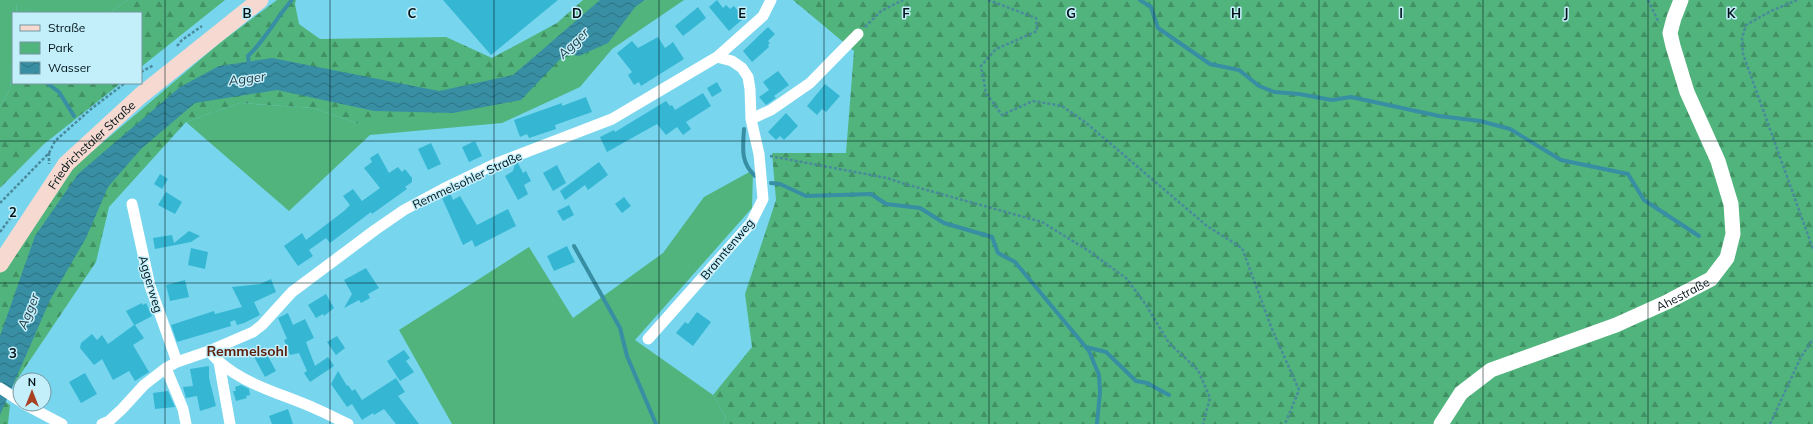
<svg xmlns="http://www.w3.org/2000/svg" width="1813" height="424" viewBox="0 0 1813 424" font-family="Mulish,sans-serif">
  <defs>
    <pattern id="forest-firs" width="22" height="20" patternUnits="userSpaceOnUse"><rect width="22" height="20" fill="#51b47d"/><path d="M5 1l3.5 6h-7zM16 11l3.5 6h-7z" fill="#419165"/></pattern>
    <pattern id="water-waves" width="16" height="10" patternUnits="userSpaceOnUse"><rect width="16" height="10" fill="#388ea3"/><path d="M0 5q4-4 8 0t8 0" fill="none" stroke="#2d7384"/></pattern>
  </defs>
  <rect width="100%" height="100%" fill="#77d5ee"/>
  <path fill="#51b47d" d="M0,0h127l-17,13h-76l-17,-10 -1,10h-3v42l-3,34 -10,18z
    M646,0h38l-72,49 -32,38 -78,36 -132,12 -81,76 -103,-89 54,-19 74,5 45,16z
    M753,170l-1,38 -117,132 78,55 13,23 -3,6h-271l-53,-94 130,-83 44,71 90,-65 41,-56z"/>
  <path fill="url(#forest-firs)" d="M127,0h98l-84,67v-54h-31z
    M277,0h19l-1,4 4,20 21,15 126,-2 46,21 65,-35 26,-23h63l-13,6 -33,39 -78,56 -163,23 -45,-16 -74,-5 -54,19 -77,85 -13,55 -84,125 -12,-8v-110l75,-103 146,-124z
    M793,0h1020v424h-1090l3,-6 -13,-23 39,-48 -7,-53 31,-94 -4,-47h74l8,-102z
    M17,2l17,11h-18z
    M13,55v28h108l-77,61 -44,44v-81l10,-18z
    M0,398l10,7 -2,19h-8z"/>
  <path fill="url(#water-waves)" d="M600,0h45l-10,7 -27,36 -29,13 -13,-3 -45,47 -68,13 -79,-2 -97,-21 -82,13 -54,46 -33,38 -22,51 -36,62 -50,115v-79l35,-100 43,-62 102,-87 39,-21 53,-8 167,33 74,-16z"/>
  <g fill="none" stroke-linecap="round" stroke-linejoin="round">
    <path stroke="#388ea3" stroke-width="4" d="M1140,0l11,7 7,21 52,36 29,6 20,16 15,6 25,2 33,6 19,-3 88,19 41,5 30,8 51,31 67,14 16,26 55,36
      M249,66l-1,-10c18,-17 28,-38 44,-56
      M47,83l12,9 15,24
      M744,129c-1,19 -4,33 11,47
      M771,183l9,1 26,12 65,-2 15,10 34,4 24,15 48,14 6,16 17,9 74,89 10,24 1,17 -3,32
      M574,246l46,82 7,28 29,68
      M1086,347l20,5 30,29 11,2 22,12"/>
  </g>
  <path fill="#35b7d4" d="M443,0h115l-67,55z
    M717,0l6,8 3,-3 4,4 4,-3 10,12 -15,13 -20,-24z
    M698,7l8,11 -23,18 -8,-10z
    M768,27l7,7 -7,7 2,2 -2,2 1,2 -17,15 -9,-11z
    M658,37l7,11 8,-6 11,17 -43,27 -2,-4 -5,3 -6,-10 4,-3 -15,-19 15,-12 6,7z
    M778,71l11,14 -15,11 2,2 -10,7 -7,-8 10,-7 -6,-8z
    M717,82l5,9 -10,6 -5,-9z
    M825,84l15,12 -14,16 -4,-3 -5,6 -10,-9z
    M703,93l8,13 -25,16 5,7 -8,6 -6,-8 -11,8 -9,-11 -50,28 -7,-15 14,-7 1,2 51,-31 4,5 2,-1 3,5z
    M586,97l6,15 -37,13 1,4 -27,9 -2,-4 -7,3 -6,-17 48,-17v3z
    M786,113l12,13 -14,14 -4,-4 -4,4 -8,-8z
    M475,141l7,15 -13,6 -7,-15z
    M431,143l10,21 -13,6 -10,-21z
    M378,153l11,20 9,-6 4,5 3,-3 7,9v4l-7,5 2,2 -35,25 -1,-2 -41,31 -4,-5 -17,12 4,6 -15,10 -14,-20 18,-13 4,7 38,-29 6,-6 -7,-9 10,-7 9,12 18,-13 -16,-20 8,-6 -2,-4z
    M599,162l9,13 -20,15 -3,-5 -20,15 -5,-9z
    M518,163l5,10 3,-2 5,10 -7,4 4,9 -10,6 -13,-24 8,-5 2,-7z
    M557,165l9,18 -13,8 -10,-18z
    M160,174l8,5 -6,10 -8,-5z
    M166,192l16,10 -7,12 -17,-9z
    M450,193l3,7 7,-4 17,29 31,-16 8,17 -41,21 -3,-7 -9,5 -21,-47z
    M624,197l7,9 -9,7 -7,-9z
    M569,205l5,10 -11,6 -6,-10z
    M189,231l11,5 -9,6 -36,7 -2,-11 19,-3 2,8z
    M567,246l8,16 -21,9 -7,-15z
    M191,248l17,4 -3,17 -17,-4z
    M366,268l13,20 -11,6 2,4 -9,5 -2,-3 -15,8 8,-14 -8,-14z
    M271,279l5,13 -22,10 6,13 -16,8 -7,2 -2,-5 -5,2 1,4 -54,16 -6,-17 43,-14 1,3 27,-7 -10,-20 28,-3z
    M185,280l4,17 -19,4 -4,-16z
    M326,294l8,14 -10,8 -1,-2 -7,4 -8,-13z
    M142,303l1,2 3,-2 6,13 -17,9 9,13 -11,7 16,27 -14,9 -6,-10 -16,9 -11,-21 -8,6 -14,-17 1,-5 11,-9 5,6 5,-5 6,9 26,-19 -8,-14z
    M697,312l14,10 -18,24 -17,-13 9,-11 3,2z
    M288,313l5,12 12,-6 9,19 -8,4 9,24 13,-9 6,9 -24,16 -6,-9 3,-2 -8,-18 -9,2 -6,-15 3,-1 -9,-21z
    M337,336l8,12 -9,7 -9,-13z
    M263,347l13,24 -11,6 -13,-24z
    M404,350l6,8 -4,3 8,11 -14,9 -13,-20z
    M209,366v12l7,28 -16,5 -3,-15 -11,2 -3,-11 10,-1 -3,-17z
    M338,371l9,15 1,-1 4,6 3,-2 7,11 34,-22 9,14 -7,4 21,28h-23l-12,-15 -10,6 -1,-2 -11,7 -10,-16 -5,3 -16,-23z
    M85,373l12,21 -16,9 -12,-21z
    M241,385l8,4 1,6 -4,1 1,2 -11,3 -3,-10h3l-1,-4z
    M168,391l7,16 -20,2 -2,-16z
    M288,409l5,15h-21l-3,-8z"/>
  <g fill="none" stroke-linecap="round" stroke-linejoin="round">
    <path stroke="#498a9b" stroke-width="2.5" stroke-dasharray="3 2" stroke-linecap="butt" d="M988,0l48,18 1,13 -41,18 -15,17 5,27 16,22 31,-14 29,5 23,16 122,104 35,22 30,81 27,61 -14,34
      M1648,0l11,23
      M1797,0l-26,11 -25,14 -4,13 1,16 70,195
      M865,27l16,-16 22,-11
      M177,46l5,-6 20,-14
      M141,72l13,-7
      M49,153v11
      M770,156l117,22 18,6 137,38 47,29 38,28 19,26 23,38 29,27 12,28 -7,26
      M0,203l49,-50 6,-12 36,-32 34,-26
      M0,232l17,-23
      M1770,424l31,-67 12,-18"/>
    <path stroke="#fff" stroke-width="11" d="M751,119l20,-9 39,-27 48,-49
      M132,204l18,82 27,76
      M648,339l103,-116 12,-24 -4,-45 -8,-35 -1,-30 -2,-12 -6,-9 -10,-7 -15,-4
      M209,351c26,32 69,41 105,57 12,5 23,11 34,16
      M219,362l11,62
      M166,368l17,41 3,15
      M0,388l20,13
      M24,404l38,20
      M102,424l7,-3 13,-12 22,-24 22,-17 11,-6 32,-11 44,-19 9,-7 30,-33 83,-62 29,-20 39,-21 52,-25 117,-45 105,-62 46,-41 8,-16"/>
    <path stroke="#fff" stroke-width="15" id="s1" d="M1441,424l20,-31 30,-23 125,-45 51,-23 44,-23 16,-21 6,-24 -2,-30 -13,-43 -31,-69 -14,-46 -3,-13 4,-15 7,-18"/>
    <path stroke="#f6dad1" stroke-width="17" id="s2" d="M0,264l66,-100 74,-68 120,-96"/>
  </g>
  <path fill="none" stroke="#011318" stroke-width="1" stroke-opacity="0.55" d="M165,0v424M330,0v424M494,0v424M659,0v424M824,0v424M989,0v424M1154,0v424M1319,0v424M1483,0v424M1648,0v424M0,141h1813M0,283h1813"/>
  <g text-anchor="middle" dominant-baseline="central" stroke-width="3" stroke-linejoin="round" paint-order="stroke">
    <g font-size="12" fill="#011318" stroke="#c3effb">
      <text stroke="none"><textPath href="#s2" startOffset="151">Friedrichstaler Straße</textPath></text>
      <text transform="translate(467 180) rotate(-25)">Remmelsohler Straße</text>
      <text transform="translate(727 249) rotate(-50)">Branntenweg</text>
      <text transform="translate(151 284) rotate(74)">Aggerweg</text>
      <text stroke="none"><textPath href="#s1" startOffset="281">Ahestraße</textPath></text>
    </g>
    <g font-size="13" font-style="italic" fill="#243f46" stroke="#c3effb">
      <text transform="translate(573 43) rotate(-44)">Agger</text>
      <text transform="translate(247 78) rotate(-7)">Agger</text>
      <text transform="translate(28 311) rotate(-68)">Agger</text>
    </g>
    <g font-size="14" font-weight="bold" fill="#5d1c08" stroke="#c3effb">
      <text x="247" y="351">Remmelsohl</text>
    </g>
  </g>
  <g font-size="13" text-anchor="middle" font-weight="bold" fill="#011318" stroke="#c3effb" stroke-width="3" stroke-linejoin="round" paint-order="stroke">
    <text x="247" y="18">B</text>
    <text x="412" y="18">C</text>
    <text x="577" y="18">D</text>
    <text x="742" y="18">E</text>
    <text x="906" y="18">F</text>
    <text x="1071" y="18">G</text>
    <text x="1236" y="18">H</text>
    <text x="1401" y="18">I</text>
    <text x="1566" y="18">J</text>
    <text x="1731" y="18">K</text>
    <text x="13" y="217">2</text>
    <text x="13" y="358">3</text>
  </g>
  <rect x="12" y="12" width="130" height="72" fill="#c3effb" stroke="#7597a0"/>
  <rect x="20" y="25" width="20" height="6" fill="#f6dad1" stroke="#7597a0"/>
  <text x="48" y="32" font-size="12" fill="#011318">Straße</text>
  <rect x="20" y="42" width="20" height="12" fill="#51b47d" stroke="#7597a0"/>
  <text x="48" y="52" font-size="12" fill="#011318">Park</text>
  <rect x="20" y="62" width="20" height="12" fill="url(#water-waves)" stroke="#7597a0"/>
  <text x="48" y="72" font-size="12" fill="#011318">Wasser</text>
  <g transform="translate(32 392)"><circle r="19" fill="#c3effb" stroke="#7597a0"/>
  <path d="M0-3L7 15L0 10L-7 15Z" fill="#a84022"/>
  <text y="-6" font-size="11" font-weight="bold" text-anchor="middle" fill="#011318">N</text>
  </g>
</svg>
